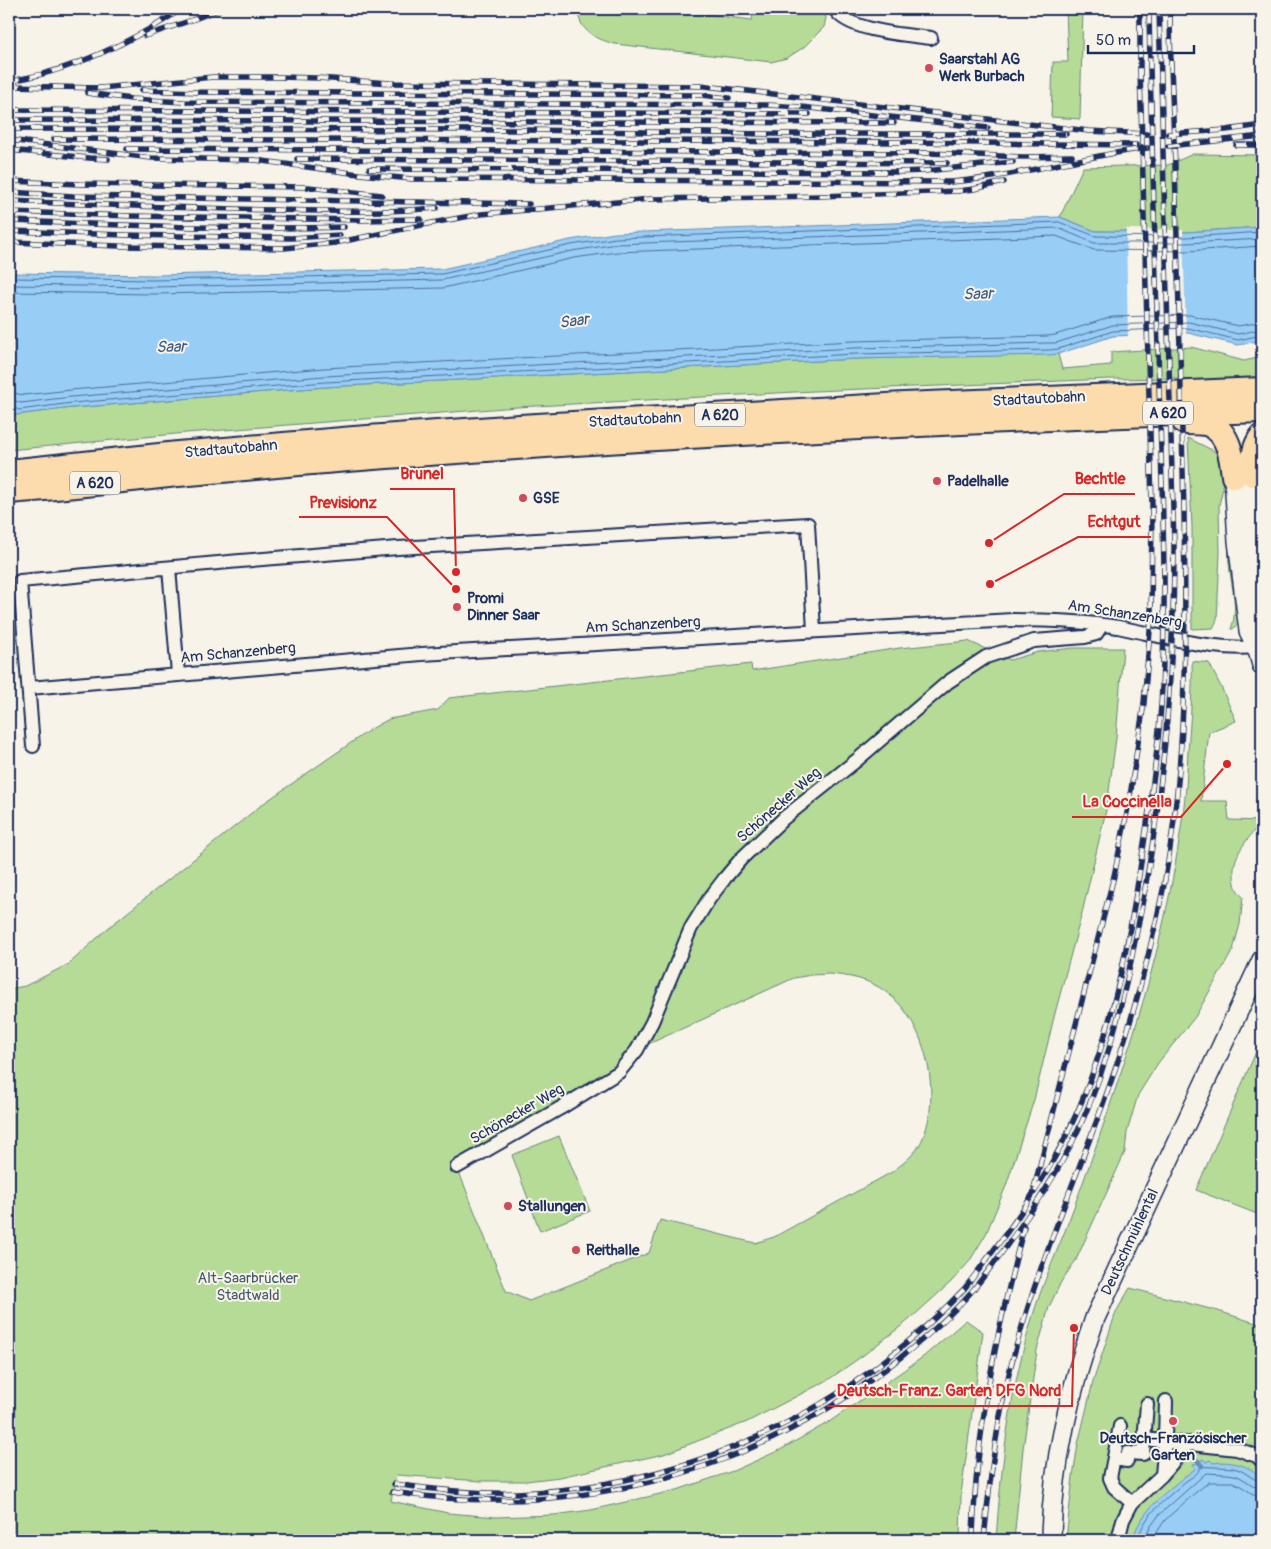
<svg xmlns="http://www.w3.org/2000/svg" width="1271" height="1549" viewBox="0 0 1271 1549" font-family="Pangolin,sans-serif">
  <rect width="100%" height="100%" fill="#f7f3e8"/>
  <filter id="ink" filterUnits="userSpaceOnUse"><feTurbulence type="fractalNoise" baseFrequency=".02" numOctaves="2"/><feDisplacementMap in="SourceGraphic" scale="10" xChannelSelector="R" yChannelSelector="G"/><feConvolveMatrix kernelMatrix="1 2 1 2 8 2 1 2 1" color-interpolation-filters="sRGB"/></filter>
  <g filter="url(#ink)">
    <path fill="#b5db97" stroke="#68857a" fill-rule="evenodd" d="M578,9h86l88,11 2,-11h70l2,9 -2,9 -20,20 -17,11 -16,4 -156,-18c-19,-5 -37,-13 -37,-35z
      M1066,9h17l-3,110 -29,-2 2,-55h15z
      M1193,154l69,1v72l-75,5 -92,-1 -35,-14 23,-50 85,-2z
      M1191,347l53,14 18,-4v22l-64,3 -18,-4 -69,1 -297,12 -297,16 -331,26 -177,17v-40l4,1 2,4 57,-7 253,-21 530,-28 203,-5 4,15 49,-4v-13z
      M1188,438l30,15 2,9 3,26 -4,17 1,47 -3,68 -4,8 -21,1v-102z
      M1229,547l10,76 -6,6h-2c10,-26 -5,-55 -2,-82z
      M968,641l42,19 28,-8 35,-4h50l-7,90 -9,68 -24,103 -28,104 -21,87 -28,86 -20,48 -17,28 -18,20 -42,38 -44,34 -37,26 -81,42 -83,32 -104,23 -34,4h-45l-85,-6 -5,26 57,12 48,4 58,-2 37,-5 86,-20 56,-19 47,-21 49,-28 94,-65 43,-37 17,12 -22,162 -1,46h-951v-551l16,-3 44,-22 39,-36 156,-125 107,-74 18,-10 49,-9 11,-12 302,-34 1,7 148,-23zM829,974c21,2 40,5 57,18 42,30 58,109 33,154 -7,11 -17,18 -27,26l-118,65 -19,6 -95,-23 -11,33 -120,48 -23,-10 -49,-124 163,-92 24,-29 150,-68 17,-3z
      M1192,661l17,2 13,26 14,32 -27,11 -8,69h26l2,19 32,1c-11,18 -29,31 -27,55 1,10 2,14 9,21l-3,27 -7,26 -38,67 -37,46 -20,32 -11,37 -2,20 -49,108 -15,22 -12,25 -12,43 -14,99 -9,91h-18c5,-71 13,-143 33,-211 9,-34 23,-66 36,-98 20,-53 39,-106 56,-159 31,-92 55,-188 65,-284 1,-12 1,-24 2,-36 2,-31 5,-61 4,-91z
      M1262,1038v178l-66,-26z
      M559,1136l31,75 -50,20 -28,-76z
      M1130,1288l88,23 44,14v215h-196l7,-64 5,-32 15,-62 23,-70z"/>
    <path fill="#98cdf6" stroke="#668eb9" d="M1060,217l35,14 92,1 75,-5v113l-24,5 -50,-12 -75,3 -55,18 -9,1 -194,4 -530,28 -253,21 -57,7 -2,-4 -4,-1v-137l146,2 287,-6 128,-29 45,-7z
      M1203,1459l3,3 4,-2 3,3c17,-3 39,2 49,17v60h-129c5,-28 40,-55 62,-71l-2,-4z"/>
    <path fill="#f7f3e8" d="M1126,229l57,1 3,106 -58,2z"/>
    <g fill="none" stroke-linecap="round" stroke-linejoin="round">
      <path stroke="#4d6e9b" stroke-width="1" d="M9,278l146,2 287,-6 129,-29 45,-7 443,-16 36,14 92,1 75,-5
        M9,285l146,2 287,-7 130,-29 45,-7 441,-16 36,15h93l75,-4
        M9,292l146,2 288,-6 131,-30 43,-6 439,-16 38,14 93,1 75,-5
        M9,392l14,3 48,-5 253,-22 174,-9 356,-18 194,-5 7,-1 57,-18 78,-2 48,11 24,-4
        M9,399l12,4 50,-6 253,-21 175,-9 356,-19 193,-5h8l57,-18 76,-3 49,12 24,-5
        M9,406l10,4 53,-7 253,-21 174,-9 356,-19 194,-4 9,-1 55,-18 75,-3 50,12 24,-5
        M1138,1540c4,-24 30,-43 47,-58 8,-6 13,-7 16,-16 11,2 26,0 36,3 9,3 17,12 25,13
        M1144,1540l7,-14 8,-11 47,-42c9,1 19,0 28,2 10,2 18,13 28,13
        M1152,1540l13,-20 30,-27 14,-11h23l7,3 14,9 9,2"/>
      <path stroke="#668eb9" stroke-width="4.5" d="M1196,1459l6,7"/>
      <defs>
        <path id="street" d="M835,9c11,22 73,26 96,29
          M169,568l9,106
          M29,688l393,-34 590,-34c36,0 70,1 106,7 45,9 93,24 139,20
          M33,746l-13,-165 220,-20 158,-13 410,-24 6,107
          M457,1167l107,-61 55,-34 18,-22 15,-28 39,-94 18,-29 16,-21 16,-19 43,-41 73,-58 91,-78 38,-25 48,-16 51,-4 11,-3 6,-9
          M1120,1426l-10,52 4,9 18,16
          M1144,1439l93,10 20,7 5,5
          M1114,1459l13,2 1,-8 15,1 4,-50
          M1162,1475l3,-34 1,-40
          M1118,1540l5,-20 9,-17 30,-28 27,-32"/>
        <path id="secondary" d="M1253,474l8,156 -4,16
          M1234,476l4,65 11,90 8,16 5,18
          M1051,1540c1,-77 19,-150 44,-222l167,-358"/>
        <path id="highway" d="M1185,422c7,0 17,0 24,2 20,8 23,34 25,52
          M9,472l169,-18 176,-15 166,-12 384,-22 358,-15
          M1253,474c1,-13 0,-26 9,-37
          M9,491c56,-4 113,-11 169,-17 65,-6 130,-12 195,-17 296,-22 593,-37 889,-47"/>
      </defs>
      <use href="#street" stroke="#1b2f5e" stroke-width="16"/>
      <use href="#secondary" stroke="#1b2f5e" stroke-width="22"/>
      <use href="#highway" stroke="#1b2f5e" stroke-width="28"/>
      <use href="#street" stroke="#f7f3e8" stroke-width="12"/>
      <use href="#secondary" stroke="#f7f3e8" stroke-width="19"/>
      <use href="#highway" stroke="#fcdcac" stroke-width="24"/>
      <defs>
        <path id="rail" d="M145,36l47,-16 28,-11
          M9,81c60,-9 123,-39 173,-72
          M9,86l92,2 112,-11h67l37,1 73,5 315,3 384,45 59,3
          M142,90l56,2 502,3 29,3
          M87,93l44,6 53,3 584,3 33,2 187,21
          M9,110l800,4
          M9,120l885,3
          M9,129l518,1 240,4h299
          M1168,134l58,-4 36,-5
          M54,139l843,3 239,3
          M9,140l142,18 104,2 104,14 53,5 539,3c67,-5 131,-26 197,-34
          M1236,145h26
          M1168,146l94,-10
          M127,149l802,4 95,4 48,-1
          M9,150l80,8 19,1
          M297,159l650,4
          M369,169l527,3 29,-1 88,-9
          M9,181l70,3 229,3 74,8
          M9,192l64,4 456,8
          M9,201c88,4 177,7 265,9 55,1 109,3 163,-2
          M9,212l122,4 232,4 58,-1
          M9,221c111,4 223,9 335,6
          M9,231l115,4 167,3 49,-3
          M9,242l110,4 165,2 51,-5 97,-20 49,-9 170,-15 169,-3 138,-5 16,-2 30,-7
          M1034,1188l80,-312 15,-73 15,-100 7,-84 1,-115 -12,-433v-62
          M394,1484c41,6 82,10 123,9 114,-4 227,-39 323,-101 45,-29 87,-64 124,-103 10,-12 19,-25 29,-38 43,-56 78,-114 101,-182 22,-63 35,-128 45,-194 9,-56 18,-113 22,-170 6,-95 2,-190 -1,-285 -3,-117 -7,-234 -10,-352l-1,-59
          M392,1492c178,27 351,-14 495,-124 30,-23 60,-48 85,-77 15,-18 29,-37 43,-57 27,-37 51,-75 69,-117 26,-60 41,-123 53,-186 26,-127 37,-256 37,-386l-15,-536
          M973,1540c2,-106 24,-211 51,-313
          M984,1540c6,-65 14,-130 32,-193 23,-83 57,-162 87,-243 26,-71 46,-145 61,-219 23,-124 22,-249 20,-375 -2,-115 -6,-230 -9,-345 -2,-52 -5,-104 -5,-156"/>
      </defs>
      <use href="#rail" stroke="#1b2f5e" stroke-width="5.5"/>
      <use href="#rail" stroke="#f7f3e8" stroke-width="4" stroke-dasharray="11" stroke-linecap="butt"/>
    </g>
  </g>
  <g fill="#d1495b" stroke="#f7f3e8" stroke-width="2">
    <circle cx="929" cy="68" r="5"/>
    <circle cx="937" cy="481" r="5"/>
    <circle cx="523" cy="498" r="5"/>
    <circle cx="457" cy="607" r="5"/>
    <circle cx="508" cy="1206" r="5"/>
    <circle cx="576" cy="1250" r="5"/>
    <circle cx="1173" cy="1421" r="5"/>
  </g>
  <g text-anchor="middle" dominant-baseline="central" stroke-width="4" stroke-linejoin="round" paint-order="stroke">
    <g fill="#f7f3e8" stroke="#5d6a87" stroke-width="1">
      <rect x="1143" y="401.5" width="50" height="23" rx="4"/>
      <rect x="695" y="403.5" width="50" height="23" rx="4"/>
      <rect x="70" y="471.5" width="50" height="23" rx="4"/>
    </g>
    <g font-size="14" font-weight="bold" fill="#1b2f5e">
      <text x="1168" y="413">A 620</text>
      <text x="720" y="415">A 620</text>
      <text x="95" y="483">A 620</text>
    </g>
    <g font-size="15" font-weight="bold" fill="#1b2f5e" stroke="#f7f3e8" text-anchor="start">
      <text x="939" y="59">Saarstahl AG<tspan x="939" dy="17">Werk Burbach</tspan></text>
      <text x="947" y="481">Padelhalle</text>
      <text x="533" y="498">GSE</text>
      <text x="467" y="598">Promi<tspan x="467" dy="17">Dinner Saar</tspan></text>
      <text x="518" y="1206">Stallungen</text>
      <text x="586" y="1250">Reithalle</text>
      <text x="1173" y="1438" text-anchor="middle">Deutsch-Französischer<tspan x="1173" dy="17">Garten</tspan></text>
    </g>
    <g font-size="15" fill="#1b2f5e" stroke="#f7f3e8">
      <text transform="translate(1039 399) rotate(-3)">Stadtautobahn</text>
      <text transform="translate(635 420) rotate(-3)">Stadtautobahn</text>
      <text transform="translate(231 449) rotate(-5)">Stadtautobahn</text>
      <text transform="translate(1125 614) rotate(9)">Am Schanzenberg</text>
      <text transform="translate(643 625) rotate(-3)">Am Schanzenberg</text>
      <text transform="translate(238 653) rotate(-5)">Am Schanzenberg</text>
      <text transform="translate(779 805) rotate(-41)">Schönecker Weg</text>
      <text transform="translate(517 1114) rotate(-30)">Schönecker Weg</text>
      <text transform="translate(1130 1242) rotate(-65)">Deutschmühlental</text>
    </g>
    <g font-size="15" fill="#425a6c" stroke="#f7f3e8">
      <text x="248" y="1278">Alt-Saarbrücker<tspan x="248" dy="17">Stadtwald</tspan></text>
    </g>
    <g font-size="16" font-style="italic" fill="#3a5684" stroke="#f7f3e8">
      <text transform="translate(978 294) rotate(-2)">Saar</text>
      <text transform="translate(574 321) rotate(-8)">Saar</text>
      <text transform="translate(171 347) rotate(-1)">Saar</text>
    </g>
  </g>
  <path fill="none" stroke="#d62828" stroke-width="2" d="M456 572L454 489H390M989 543L1064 494H1135M456 589L387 517H299M990 584L1078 537H1151M1227 764L1181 817H1072M1074 1328L1072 1406H827"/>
  <g fill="#d62828" stroke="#f7f3e8" stroke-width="2">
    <circle cx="456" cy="572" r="5"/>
    <circle cx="989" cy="543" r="5"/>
    <circle cx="456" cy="589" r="5"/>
    <circle cx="990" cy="584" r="5"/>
    <circle cx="1227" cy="764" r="5"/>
    <circle cx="1074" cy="1328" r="5"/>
  </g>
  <g font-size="16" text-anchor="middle" font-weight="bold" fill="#d62828" stroke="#f7f3e8" stroke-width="4" stroke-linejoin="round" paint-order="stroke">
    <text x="422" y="479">Brunel</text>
    <text x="1100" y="484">Bechtle</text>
    <text x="343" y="508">Previsionz</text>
    <text x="1114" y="527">Echtgut</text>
    <text x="1127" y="807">La Coccinella</text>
    <text x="949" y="1396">Deutsch-Franz. Garten DFG Nord</text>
  </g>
  <rect width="1271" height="1549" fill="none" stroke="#f7f3e8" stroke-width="30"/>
  <rect x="15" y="15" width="1241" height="1519" fill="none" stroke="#1b2f5e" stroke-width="2" filter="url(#ink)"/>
  <path d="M1088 45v8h106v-8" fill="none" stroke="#1b2f5e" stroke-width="2.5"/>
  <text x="1096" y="45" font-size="15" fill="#1b2f5e" stroke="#f7f3e8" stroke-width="4" paint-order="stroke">50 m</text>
</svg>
